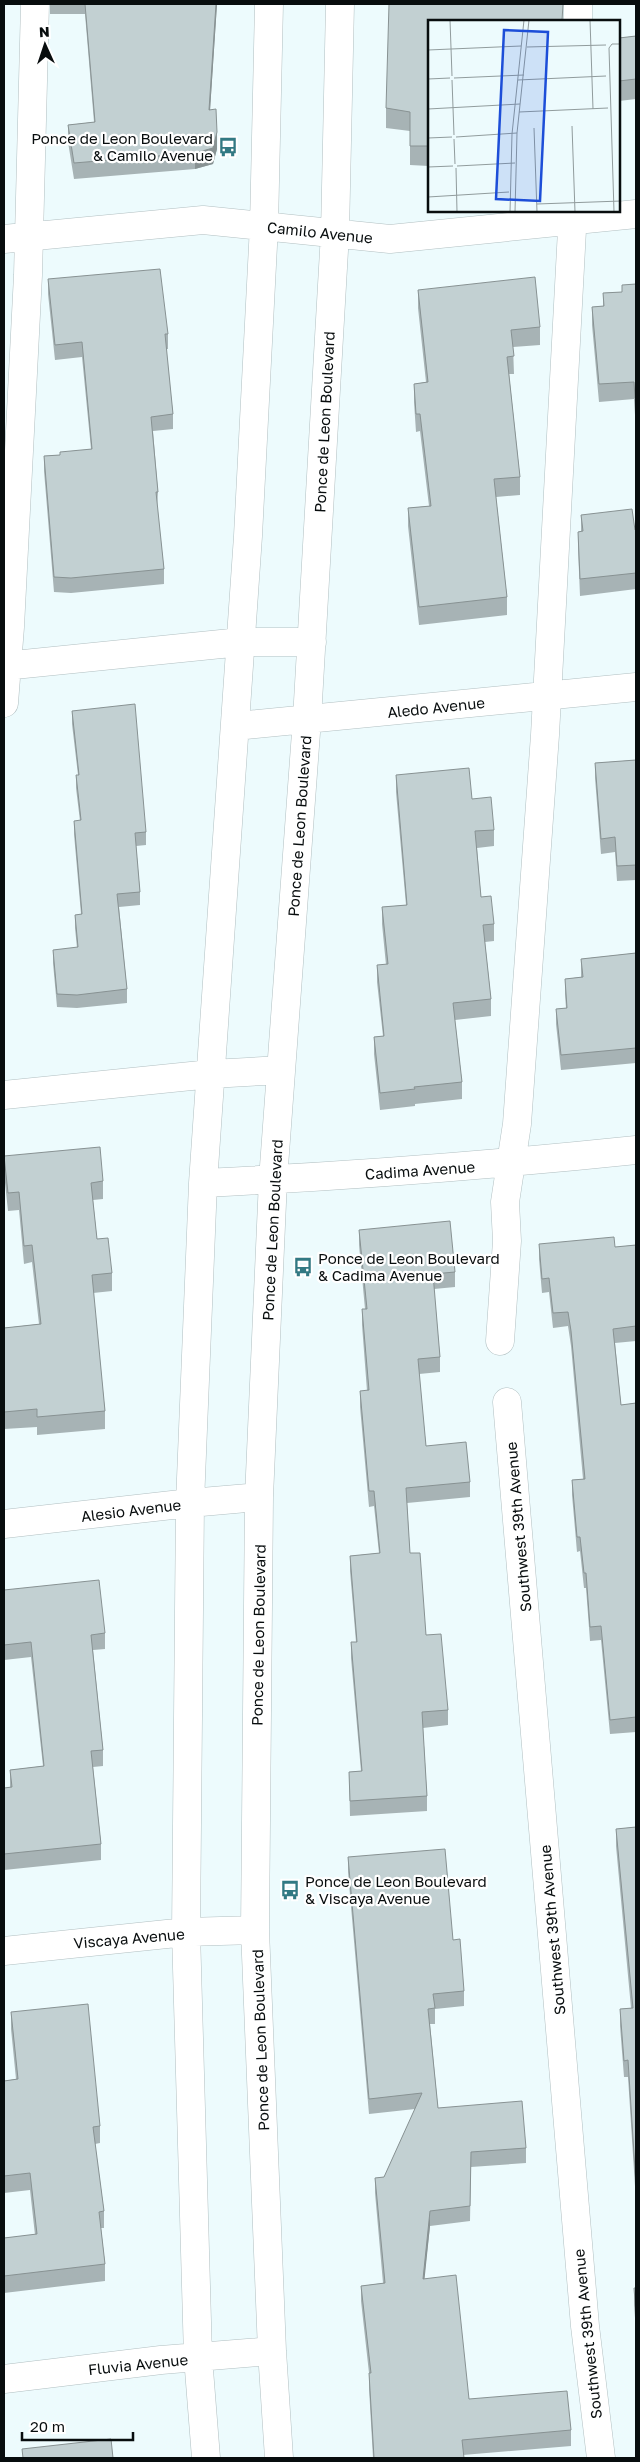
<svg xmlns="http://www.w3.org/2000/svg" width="640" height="2462" viewBox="0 0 640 2462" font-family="'Golos Text',sans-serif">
  <rect width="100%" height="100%" fill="#edfbfd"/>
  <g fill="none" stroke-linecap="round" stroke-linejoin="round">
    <defs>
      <path id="minor" d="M578,21v-17
        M4,239l199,-19 187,19 246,-25
        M4,666l237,-24h71
        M4,703l6,-76 18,-352 7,-271
        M236,726l400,-39
        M4,1095l207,-21 70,-4
        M203,1183c145,-7 289,-18 433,-33
        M500,1341l7,-100 -2,-39 12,-78 28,-389 28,-524
        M507,1402l78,924 16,132
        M4,1524l186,-21 69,-6
        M4,1951l182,-19 69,-2
        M4,2379l157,-19 111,-9
        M206,2458l-8,-101 -12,-425 4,-429 13,-320 45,-647 16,-310 5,-222
        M279,2458l-7,-107 -17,-421 4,-433 14,-317 34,-461 28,-486 5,-229"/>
    </defs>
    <use href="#minor" stroke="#b1bfc1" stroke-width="29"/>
    <use href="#minor" stroke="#fff" stroke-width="28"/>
  </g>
  <path fill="#a7b3b5" d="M50,4h167l-7,106 7,39 -4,15 -18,5 -121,10 -6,-37v-17l26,-3 -9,-108h-35z
    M429,21v145l-19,-1v-34l-24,-3v-20z
    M636,36v63l-17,2v-63z
    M48,279l120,55v15h-2l7,65v15l-20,2 5,61 -1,15 7,62v15l-93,9 -17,-1 -10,-121v-15l16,-1 31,-6 -9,-92 -27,3 -7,-66z
    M636,284v131h-1l-1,-16 -35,3 -7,-77v-18l11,-1v-13l19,-1z
    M418,290l122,37v18l-27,2 1,27h-5l11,103v18l-24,2 11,100v18l-88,10 -11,-99v-18l21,-2 -9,-75 -4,1 -2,-30v-18l12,-2 -8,-74z
    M581,515l55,14v60l-56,7 -2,-48v-16l3,-1z
    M72,711l74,121v13l-10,1 4,46v13l-21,2 8,82v14l-50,5 -20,-1 -4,-44v-13l24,-2 -2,-20v-13l6,-1 -7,-80v-13h6l-4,-33v-13h2l-6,-51z
    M636,760v120l-19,1 -2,-29 -14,2 -6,-76v-15z
    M396,775l76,24 22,31v16l-17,2 4,49 13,27v17l-9,1 6,57v17l-36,4 7,62v17l-47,5v2l-35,4 -6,-56v-17l9,-1 -6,-54v-17h9l-4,-41v-17l24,-2 -10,-113z
    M636,953v110l-75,7 -5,-46v-15l10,-1 -1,-14v-15l16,-2v-18z
    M4,1156l99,25v18l-10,1 4,39 15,34v18l-19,2 12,118v18l-68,6v-8l-33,2v-101l35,-4 -7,-62 -8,2 -5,-54 -11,1 -4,-38z
    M359,1230l96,42v15l-21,2 6,68v15l-21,2 7,72 44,36v15l-63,6 3,50 16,82 22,75v15l-25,3 4,68v15l-77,5 -1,-44 12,-1 -10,-113v-16h5l-6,-71v-15l29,-3 -5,-47 -5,1 -9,-100v-16h7l-5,-66v-16h3l-6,-64z
    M539,1244l76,3 21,-2v96l-21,2 6,62 15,-2v329l-26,2 -9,-94 -11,1 -4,-53h-2l-4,-37 -3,1 -5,-57v-15l11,-1 -12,-133 -3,-20 -15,2 -4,-36 -7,1 -3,-34z
    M4,1590l101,43v16l-12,1 10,100v16l-10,1 8,77v16l-97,10v-82h6v-18l33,-4 -12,-109 -27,3z
    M636,1827v375l-8,-125h-4l-4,-51v-17l11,-1 -15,-162v-17z
    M348,1857l105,83 11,51v15l-29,3v15h-5l8,84 88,40v15l-55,4 -1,54 -40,5 -6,53 45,120 102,31v16l-108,9 1,3h-91l-4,-70v-15l-8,-72v-15l22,-3 -8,-90v-15l9,-1 31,-68 -46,5 -21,-242z
    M11,2012l89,114v17l-5,1 9,67v17h-3l4,36v17l-101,12v-55l31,-3 -5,-45 -26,3v-112l12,-2 -5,-50z
    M634,2288h2v43l-2,-26z"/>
  <path fill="#889293" d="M216,4h1l-8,122v-16z
    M217,132v17l-4,15 -18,5v-16z
    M430,2211v15l-7,68v-15z"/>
  <path fill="#c2d0d2" stroke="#889293" d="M85,4h131l-7,106 7,-1 1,23 -4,16 -18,5 -121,10 -6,-38 27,-3z
    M389,4h174l-1,17h-133v125h-19v-34l-24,-4z
    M636,36v43l-17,2v-43z
    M160,269l8,65h-3l8,80 -22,3 7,75h-2l8,77 -93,9 -17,-1 -10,-121 16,-1v-3l32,-3 -10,-107 -27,3 -7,-66z
    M535,277l5,50 -29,3 3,26 -7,1 13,120 -26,2 13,118 -88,10 -11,-99 23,-2 -11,-92h-4l-2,-30 14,-2 -10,-92z
    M636,284v113l-1,1 -1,-16 -35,2 -7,-77 12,-1 -1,-13 19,-1v-7z
    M632,509l3,21 1,-1v44l-56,6 -2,-47 5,-1 -2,-16z
    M135,704l11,128 -11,1 5,59 -23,2 10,95 -50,6 -20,-1 -4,-44 25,-3 -3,-32 7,-1 -8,-93 7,-1 -5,-45h3l-7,-64z
    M636,760v105l-19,1 -2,-29 -14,2 -6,-76z
    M469,768l3,31 19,-2 3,33 -19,1 6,66 10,-1 3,28 -11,1 8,74 -38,4 9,79 -48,5 1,2 -35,4 -6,-56 10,-1 -7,-71 11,-1 -6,-57 25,-2 -11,-130z
    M636,953v95l-75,7 -5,-46 11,-1 -2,-29 18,-2 -2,-18z
    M100,1147l3,34 -12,2 6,56 11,-1 4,35 -20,2 13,136 -68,6v-8l-33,3v-84l37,-4 -9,-79 -8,1 -5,-54 -11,1 -4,-37z
    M450,1221l5,51 -22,2 7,83 -22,2 8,87 40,-4 4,40 -64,6 4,65h10l6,82 15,-1 7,76 -26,2 5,84 -77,5 -1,-29 13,-1 -11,-129h6l-7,-86 30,-3 -6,-62h-5l-9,-100 9,-1 -7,-81h5l-8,-79z
    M614,1237l1,10 21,-2v81l-23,3 8,76 15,-2v314l-26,3 -9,-94 -11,1 -4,-54h-2l-4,-36h-3l-5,-57 13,-1 -14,-148 -3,-19 -15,1 -4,-35 -7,1 -3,-35z
    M99,1580l6,53 -14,2 12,115 -12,1 10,93 -97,10v-66l8,-1 -2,-17 34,-4 -13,-124 -27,3v-55z
    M636,1827v358l-8,-125 -4,1 -4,-52 13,-1 -17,-179z
    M445,1849l8,91 7,-1 4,52 -31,3 2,14 -7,1 10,99 84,-7 4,47 -55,4 -1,54 -40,5 -7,68 33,-4 13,124 98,-8 4,39 -109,10 2,18h-90l-5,-85h2l-10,-87 24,-3 -10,-105 9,-1 38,-84 -53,6 -21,-242z
    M88,2004l12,122 -7,1 11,84 -5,1 6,52 -101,12v-38l33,-4 -7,-61 -26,3v-95l14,-2 -7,-67z
    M634,2288h2v26z
    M111,2439l2,19h-90l-1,-9z"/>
  <defs>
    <symbol id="bus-bare" viewBox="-9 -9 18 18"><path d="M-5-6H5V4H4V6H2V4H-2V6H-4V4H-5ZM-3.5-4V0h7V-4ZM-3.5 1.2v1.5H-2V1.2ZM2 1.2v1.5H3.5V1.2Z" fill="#327983" stroke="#fff" stroke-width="2.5" paint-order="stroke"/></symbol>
  </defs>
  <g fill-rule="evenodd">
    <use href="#bus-bare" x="214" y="133" width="28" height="28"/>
    <use href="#bus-bare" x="289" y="1253" width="28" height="28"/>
    <use href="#bus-bare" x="276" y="1876" width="28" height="28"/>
  </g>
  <g text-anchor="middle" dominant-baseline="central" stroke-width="4.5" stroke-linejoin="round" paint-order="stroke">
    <g font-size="15" fill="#080d0e" stroke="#fff" text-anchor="start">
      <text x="213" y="138" text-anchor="end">Ponce de Leon Boulevard<tspan x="213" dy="17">&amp; Camilo Avenue</tspan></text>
      <text x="318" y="1258">Ponce de Leon Boulevard<tspan x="318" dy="17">&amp; Cadima Avenue</tspan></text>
      <text x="305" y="1881">Ponce de Leon Boulevard<tspan x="305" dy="17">&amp; Viscaya Avenue</tspan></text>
    </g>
    <g font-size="15" fill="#080d0e" stroke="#fff">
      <text transform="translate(320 232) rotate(6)">Camilo Avenue</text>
      <text transform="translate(324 422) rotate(-87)">Ponce de Leon Boulevard</text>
      <text transform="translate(436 707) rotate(-6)">Aledo Avenue</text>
      <text transform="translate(299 826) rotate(-86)">Ponce de Leon Boulevard</text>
      <text transform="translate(420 1170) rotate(-4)">Cadima Avenue</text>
      <text transform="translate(272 1230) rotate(-87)">Ponce de Leon Boulevard</text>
      <text transform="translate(131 1510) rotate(-7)">Alesio Avenue</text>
      <text transform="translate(518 1527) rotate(-95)">Southwest 39th Avenue</text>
      <text transform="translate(258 1635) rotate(-89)">Ponce de Leon Boulevard</text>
      <text transform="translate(552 1930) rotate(-95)">Southwest 39th Avenue</text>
      <text transform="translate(129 1938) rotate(-5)">Viscaya Avenue</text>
      <text transform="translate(260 2040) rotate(-92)">Ponce de Leon Boulevard</text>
      <text transform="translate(587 2334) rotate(-96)">Southwest 39th Avenue</text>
      <text transform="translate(138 2364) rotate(-6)">Fluvia Avenue</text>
    </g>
  </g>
  <g transform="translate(428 20)">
    <rect width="192" height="192" fill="#edfbfd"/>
    <path fill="none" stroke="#919c9d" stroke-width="1" d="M22,0l2,56M162,0l3,89M99,27l79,-2M0,30l93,-4M26,58l70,-3M0,59l22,-1M24,60l2,55M90,60l88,-4M0,89l92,-5M91,92l89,-4M144,106l3,86M106,108l3,84M28,117l61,-4M0,118l24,-1M26,119l1,25M29,146l58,-3M0,147l25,-1M28,148l1,44M0,177l81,-5M109,184l84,-3M82,192l2,-78 12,-114M87,192l2,-79 12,-113M186,192l-5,-164 3,-4h9"/>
    <path fill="#1d4ed8" fill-opacity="0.15" stroke="#1d4ed8" stroke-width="2.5" d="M76,10l44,2 -8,169 -44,-2z"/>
    <rect width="192" height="192" fill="none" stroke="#080d0e" stroke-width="2.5"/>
  </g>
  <rect width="640" height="2462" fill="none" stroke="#080d0e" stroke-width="10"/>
  <g transform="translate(45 45) rotate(357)" stroke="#ffffff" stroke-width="4" paint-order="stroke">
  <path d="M0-4L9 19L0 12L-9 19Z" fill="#080d0e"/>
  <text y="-8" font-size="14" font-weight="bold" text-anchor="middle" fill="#080d0e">N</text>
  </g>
  <path d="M22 2432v8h111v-8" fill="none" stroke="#080d0e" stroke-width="2.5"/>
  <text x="30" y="2432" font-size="15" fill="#080d0e" stroke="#ffffff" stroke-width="4" paint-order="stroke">20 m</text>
</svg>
